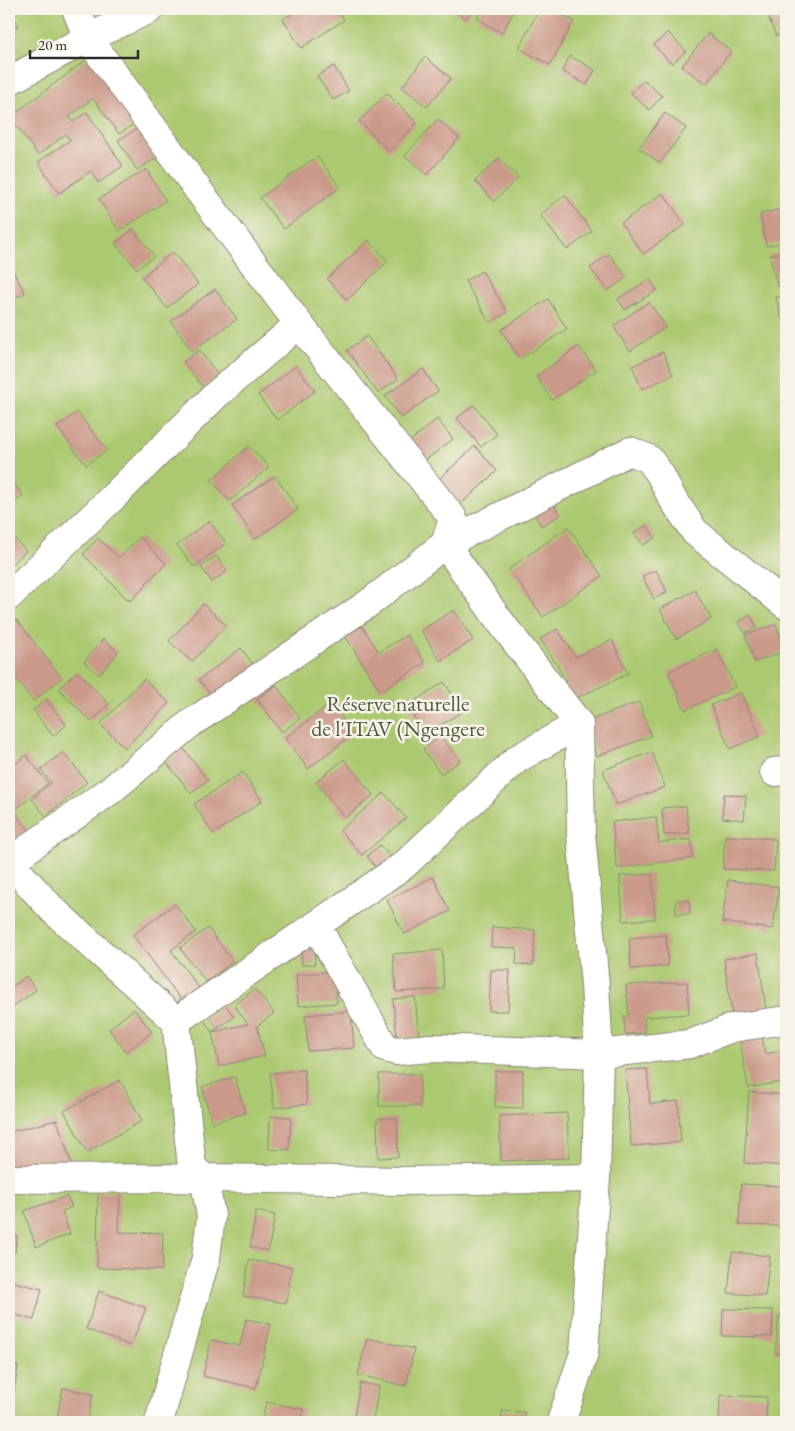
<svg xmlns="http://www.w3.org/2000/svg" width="795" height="1431" viewBox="0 0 795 1431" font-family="'EB Garamond',serif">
  <rect width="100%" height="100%" fill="#f7f3e8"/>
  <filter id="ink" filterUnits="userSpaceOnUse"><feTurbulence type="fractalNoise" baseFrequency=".02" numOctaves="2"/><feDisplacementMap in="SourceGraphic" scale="10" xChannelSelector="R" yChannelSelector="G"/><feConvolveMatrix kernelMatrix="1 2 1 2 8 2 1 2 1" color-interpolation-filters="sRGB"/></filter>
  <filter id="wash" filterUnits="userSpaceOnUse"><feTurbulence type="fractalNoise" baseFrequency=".0096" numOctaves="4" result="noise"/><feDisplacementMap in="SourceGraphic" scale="20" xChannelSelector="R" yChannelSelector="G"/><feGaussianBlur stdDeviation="1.12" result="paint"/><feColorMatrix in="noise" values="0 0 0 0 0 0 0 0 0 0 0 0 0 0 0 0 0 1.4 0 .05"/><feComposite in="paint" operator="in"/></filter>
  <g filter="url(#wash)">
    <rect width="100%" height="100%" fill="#ede3c5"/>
    <path fill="#abc970" stroke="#6b7a4e" d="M9,9h777v1413h-777z"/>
    <g id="blocks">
      <path fill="#ca998a" d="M9,9h2l7,17 -7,3 4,9 -6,3z
        M299,9h38l7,11 -43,28 -18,-29z
        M451,9h22l-7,10z
        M482,9h33l-13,24 -25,-15z
        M539,9h12l23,12 -24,44 -31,-17z
        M765,9h21v23l-10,4z
        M668,32l18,19 -14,13 -18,-19z
        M708,33l23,18 -25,33 -24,-18z
        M570,56l25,14 -8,15 -25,-14z
        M90,57l48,64 -19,13 -26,-36 -24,19 4,5 14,-10 36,54 -25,17 -7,-12 -32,22 -21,-31 32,-22 -4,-6 -28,21 -28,-38z
        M425,57l26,21 -24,29 -25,-20z
        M334,66l15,25 -16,9 -16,-24z
        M644,80l18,16 -13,14 -18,-17z
        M387,93l30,30 -28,28 -30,-30z
        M665,113l21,15 -26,35 -21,-15z
        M438,119l21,19 -32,37 -22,-19z
        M141,127l19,29 -23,14 -19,-30z
        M317,156l23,31 -56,42 -24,-31z
        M499,158l19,20 -24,23 -19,-20z
        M146,169l20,32 -47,30 -20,-32z
        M663,193l22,32 -42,29 -22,-31z
        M565,195l27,36 -25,19 -27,-35z
        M786,208v34l-20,4 -6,-32z
        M133,229l21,27 -17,13 -22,-26z
        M368,240l20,21 -41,39 -20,-21z
        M786,251v33l-9,2 -7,-31z
        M173,252l25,32 -31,24 -25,-31z
        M609,254l18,23 -19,14 -18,-23z
        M9,264l16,29 -16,8z
        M482,271l25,41 -17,11 -25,-42z
        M650,279l7,11 -32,20 -7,-11z
        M215,289l22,30 -45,32 -21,-30z
        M786,295v21l-5,1 -5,-20z
        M548,299l19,30 -47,30 -19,-29z
        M649,302l17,25 -36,24 -17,-25z
        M367,336l31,43 -20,14 -31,-43z
        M579,346l17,24 -44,30 -16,-24z
        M199,350l20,26 -15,12 -21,-26z
        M663,352l10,23 -31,14 -10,-23z
        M296,366l19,25 -38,29 -19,-25z
        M423,369l15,22 -37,27 -16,-22z
        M474,405l23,29 -16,13 -24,-29z
        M77,412l30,38 -21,15 -29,-38z
        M437,419l16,20 -29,22 -15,-19z
        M249,446l20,21 -39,34 -19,-21z
        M475,446l22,25 -37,34 -22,-25z
        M275,476l23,33 -43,30 -23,-34z
        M9,478l14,17 -14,12z
        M548,494l12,21 -19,11 -12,-21z
        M209,521l17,22 -32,24 -17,-22z
        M647,525l8,13 -12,7 -9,-12z
        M568,527l34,49 -59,41 -34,-48z
        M9,532l17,19 -17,16z
        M140,537l26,27 -20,19 1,2 -17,16 -1,-2 -1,1 -45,-46 15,-16 21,20z
        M216,556l11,15 -15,11 -11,-15z
        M656,570l11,22 -13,7 -12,-23z
        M695,590l16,29 -35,20 -16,-30z
        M203,604l23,21 -34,37 -23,-21z
        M454,610l19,30 -33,21 -19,-31z
        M750,615l7,12 -12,6 -6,-11z
        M17,620l45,58 -29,23 -24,-31v-44z
        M776,624l9,27 -30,11 -10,-27z
        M362,626l17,26 28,-17 18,28 -45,28 -35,-55z
        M557,629l19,28 36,-17 16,34 -54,25 -16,-33 -18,-27z
        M103,639l15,13 -19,23 -15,-13z
        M241,648l14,19 -41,32 -15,-19z
        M717,649l18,38 -50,23 -17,-38z
        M77,671l32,33 -18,18 -32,-33z
        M144,679l25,24 -44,45 -25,-24z
        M444,682l19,29 -38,24 -18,-29z
        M276,685l24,33 -18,14 -25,-33z
        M741,693l19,43 -30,13 -19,-44z
        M46,699l20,26 -13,11 -20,-26z
        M639,702l12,34 -54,20 -12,-34z
        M331,703l23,30 -46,36 -23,-31z
        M441,736l19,25 -19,13 -18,-25z
        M183,748l25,32 -17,13 -25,-31z
        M63,752l24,30 -41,34 -14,-17 19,-16 -10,-13z
        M652,752l13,35 -49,18 -13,-35z
        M26,755l22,28 -39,32v-46z
        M344,759l29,36 -28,23 -29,-36z
        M243,772l19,29 -49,33 -19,-30z
        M384,793l22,25 -44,37 -22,-25z
        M724,794l22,2 -2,24 -22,-2z
        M686,806l3,27 -25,2 -2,-27z
        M15,813l15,18 -17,14 -4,-5v-21z
        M656,817l3,26 32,-4 2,19 -76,10 -5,-46z
        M725,836l51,3 -2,32 -51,-2z
        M380,845l11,13 -14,11 -10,-13z
        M652,874l3,45 -32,2 -3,-45z
        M433,877l17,34 -46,23 -17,-34z
        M728,880l51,7 -6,42 -51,-7z
        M676,900h13l1,14h-14z
        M175,904l21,28 -25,18 28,38 -17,13 -49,-66z
        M492,927l43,3 -2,35 -17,-1 1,-16 -26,-1z
        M208,928l25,34 -27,20 -26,-34z
        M666,935l2,31 -37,3 -2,-31z
        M314,948l1,16 -13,1 -1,-16z
        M442,950l2,39 -48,3 -3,-38z
        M758,953l8,56 -34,6 -8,-56z
        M491,970h19l-2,41h-19z
        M334,971l3,32 -39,3 -2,-31z
        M26,976l10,14 -25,18 -2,-3v-16z
        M687,982l2,32 -45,3 1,16 -20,1 -1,-18h5l-3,-31z
        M255,989l19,24 -17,13 8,30 -46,10 -7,-34 -9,-13 22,-15 9,13 -22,15 36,-8 -14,-19z
        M415,997l4,40 -22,1 -4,-39z
        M134,1009l18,23 -26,20 -17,-23z
        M351,1011l3,37 -46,3 -3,-36z
        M761,1030l4,24 21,-4v31l-38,7 -9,-54z
        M647,1069l3,35 28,-3 3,41 -50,4 -6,-76z
        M304,1070l3,34 -33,4 -4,-35z
        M495,1071h28v37l-28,-1z
        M379,1074h41v32h-41z
        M235,1077l10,36 -33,10 -10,-36z
        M120,1080l22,41 -55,31 -23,-41z
        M749,1092l37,3v71l-42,-3z
        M567,1113l2,45 -68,3 -2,-45z
        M270,1116l21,1 -2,33 -20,-1z
        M397,1118l1,39 -20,1 -1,-39z
        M57,1120l15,45 -63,2v-35z
        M741,1184l42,2 -2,40 -42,-1z
        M98,1192h22l-1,40 44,1 -1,37 -65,-2z
        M67,1196l5,11 -10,4 8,23 -34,13 -12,-36z
        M256,1211l19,4 -7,36 -18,-4z
        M9,1234l8,1 -2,17 -6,-1z
        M732,1252l38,4 -5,40 -37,-3z
        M249,1260l43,7 -6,36 -43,-7z
        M14,1282l28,7 -8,31 -25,-7v-10z
        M99,1291l47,17 -15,38 -45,-17z
        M723,1309l50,1 -1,27 -50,-1z
        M779,1315l7,1v39l-11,-2z
        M246,1319l25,5 -15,64 -53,-12 8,-36 29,6z
        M367,1338l47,11 -8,37 -48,-11z
        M9,1365l9,1 -5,33 -4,-1z
        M360,1383l19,3 -6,33 -19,-3z
        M63,1388l30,6 -6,28 -30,-5z
        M720,1395l47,2 -1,25h-47z
        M266,1402l38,7 -3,13h-39z
        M502,1411l23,1 -1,10h-23z"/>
    </g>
  </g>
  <g filter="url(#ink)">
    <use href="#blocks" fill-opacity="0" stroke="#8c8778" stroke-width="1"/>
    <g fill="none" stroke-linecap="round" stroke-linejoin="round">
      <defs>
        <path id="minor" d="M76,9l12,29 111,153 100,133 154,194 -8,26 54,76 80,104 2,110 14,151 4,69 -3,124 -12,175 -23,69
          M9,81l79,-43 62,-29
          M9,596l103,-98 105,-104 82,-70
          M774,772l12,-1
          M9,862l102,-72 80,-67 178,-120 76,-59 185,-93 19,8 11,15 12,24 23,34 91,73
          M9,862l43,47 124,112 16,146 12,11 7,38 -5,42 -15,50 -32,114
          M316,925l69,123 11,3 35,-3 168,6 91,-10 42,-16 54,-8
          M176,1021l228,-156 113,-106 62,-35
          M9,1179l195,-1 203,3 189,-3"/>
      </defs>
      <use href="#minor" stroke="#8c8778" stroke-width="30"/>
      <use href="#minor" stroke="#fff" stroke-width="28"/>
    </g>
  </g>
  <g text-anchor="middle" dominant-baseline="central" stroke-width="5" stroke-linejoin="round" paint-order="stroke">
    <g font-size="22" fill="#515a40" stroke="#f7f3e8">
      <text x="398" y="703">Réserve naturelle<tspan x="398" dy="25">de l'ITAV (Ngengere</tspan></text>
    </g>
  </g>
  <rect width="795" height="1431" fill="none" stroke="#f7f3e8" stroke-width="30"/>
  <path d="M30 50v8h108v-8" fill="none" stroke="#2b2b2b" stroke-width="2.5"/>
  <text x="38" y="50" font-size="15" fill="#2b2b2b" stroke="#f7f3e8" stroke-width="4" paint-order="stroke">20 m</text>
</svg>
